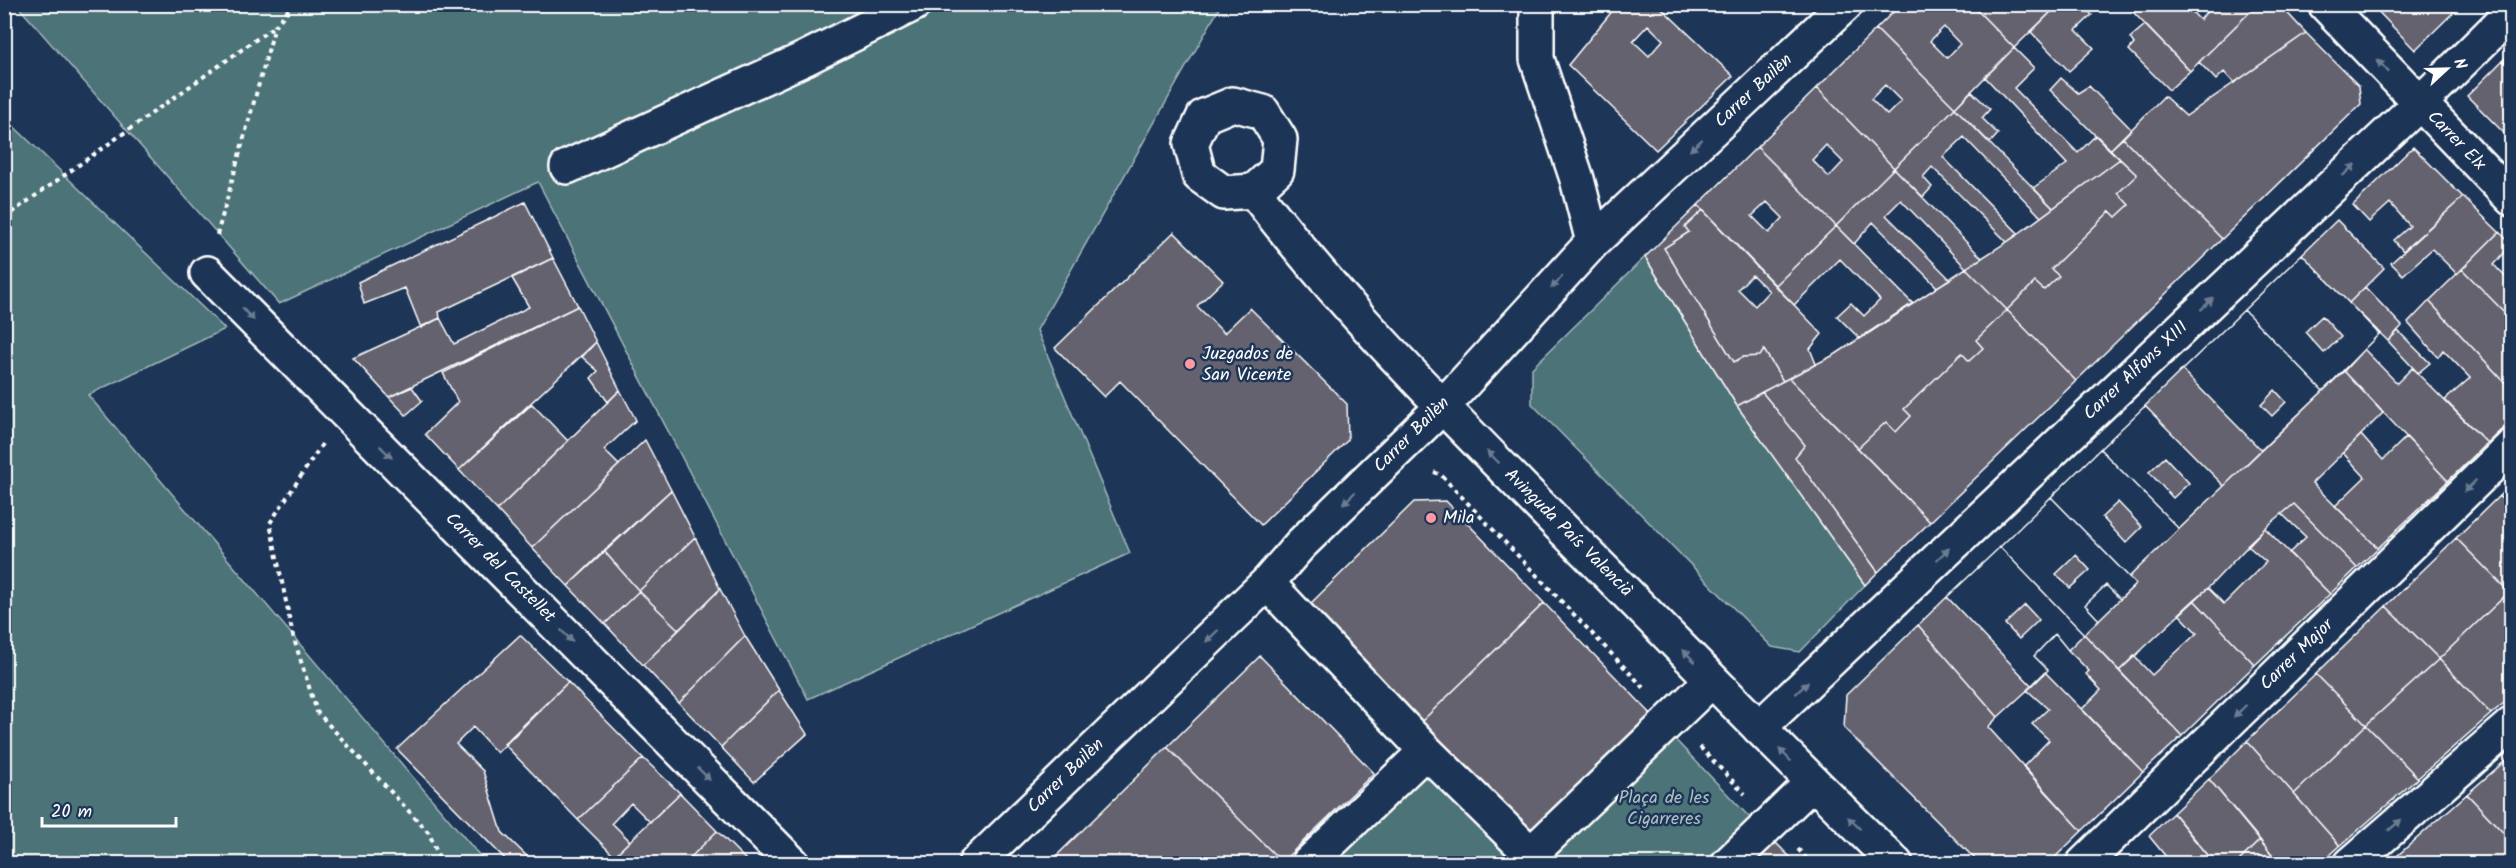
<svg xmlns="http://www.w3.org/2000/svg" width="2516" height="868" viewBox="0 0 2516 868" font-family="Kalam,sans-serif">
  <rect width="100%" height="100%" fill="#1d3557"/>
  <filter id="ink" filterUnits="userSpaceOnUse"><feTurbulence type="fractalNoise" baseFrequency=".0167" numOctaves="2"/><feDisplacementMap in="SourceGraphic" scale="12" xChannelSelector="R" yChannelSelector="G"/><feConvolveMatrix kernelMatrix="1 2 1 2 8 2 1 2 1" color-interpolation-filters="sRGB"/></filter>
  <g filter="url(#ink)">
    <path fill="#4b7378" stroke="#a5b9bc" stroke-width="1.5" d="M17,5h1204l-184,325 93,223 -322,146 -270,-517 -259,122z
      M4,117l221,212 -137,66 398,468h-481z
      M1645,257l92,149 128,179 -65,67 -28,-5 -240,-243v-36z
      M1665,729l90,94 -41,40h-191z
      M1427,769l96,95h-195z"/>
    <path fill="#656270" stroke="#fff" stroke-width="1.5" fill-rule="evenodd" d="M1618,4h39l76,72 -77,74 -88,-85zM1648,25l15,15 -14,16 -16,-15z
      M1901,4h70l43,44 -59,60 -79,-79zM1944,27l16,17 -13,14 -17,-17z
      M1971,4h88l-45,44z
      M2059,4h23l10,11 -16,15 18,18 -25,23 -38,-39z
      M2125,4h18l-9,9z
      M2143,4h41l16,16 13,-16h45l-68,67 -56,-58z
      M2258,4h21l27,29 -72,50 -10,-11 -8,8 -17,-18z
      M2371,4h91l-47,46z
      M2145,25l45,46 -21,19 -40,-40 5,-6 -4,-6z
      M1876,29l79,79 -61,60 -77,-80zM1885,85l16,16 -14,14 -16,-16z
      M2306,33l53,53 2,18 -139,135 -99,-101 41,-42 22,20z
      M2014,48l20,20 -20,20 64,65 18,-18 24,24 -67,49 -20,-20 34,-24 -82,-87z
      M2512,52v17l-9,-9z
      M2503,60l9,9v72l-45,-45z
      M2061,78l17,15 11,-7 42,43 -21,21 -60,-60z
      M1817,88l77,80 -58,58 -79,-79zM1826,145l17,17 -14,15 -17,-17z
      M1971,91l19,18 -8,9 16,16 -8,9 -35,-35z
      M1955,108l98,100 -12,9 -77,-80 -21,20 76,77 -12,8 -75,-75 -9,10 9,10 -9,10 -29,-29z
      M2123,138l99,101 -146,142 -69,-71 28,-28 9,8 15,-14 -8,-7 59,-58 6,6 13,-12 -11,-12 19,-18 -27,-25z
      M1757,147l79,79 -61,60 -77,-81zM1767,202l16,16 -14,15 -17,-17z
      M2413,147l50,50 -60,54 -9,-11 16,-14 -20,-23 -21,19 -16,-17z
      M2120,159l17,16 -19,18 11,12 -13,12 -6,-6 -59,58 8,7 -15,14 -9,-8 -28,28 -41,-42 41,-26z
      M1894,168l88,90 -16,10 -65,-68 -15,15 64,64 -13,8 -64,-65 -19,22 -18,-18z
      M2463,197l36,35 -42,42 -25,-25 -29,26 -12,-12z
      M525,202l28,56 -114,54 1,6 -19,10 -16,-40 -41,16 -6,-22z
      M1698,205l5,5 -18,17 4,5 -25,16 70,114 9,-5 17,-1 4,-6 19,31 -46,25 -92,-149z
      M1703,210l119,124 -12,15 6,15 -33,17 -19,-31 -4,6 -17,1 -9,5 -70,-114 25,-16 -4,-5zM1752,275l17,16 -14,15 -17,-17z
      M2337,220l47,48 -35,35 -47,-49z
      M1836,226l77,78 -53,35 -23,-23 14,-13 13,13 16,-16 -40,-41 -46,46 -19,-19z
      M1174,232l49,49 -26,25 27,27 26,-25 97,96 1,36 -87,85 -141,-144 -16,16 -49,-49z
      M2499,232l13,12 -18,21 18,19v36l-50,-51z
      M2302,254l77,80 -56,57 -79,-81zM2322,316l19,21 -17,16 -19,-21z
      M2302,254l77,80 -56,57 -79,-81z
      M553,258l25,48 -189,91 -36,-39 87,-40 14,26 75,-37 -17,-29z
      M1966,268l41,42 -31,30 7,8 -14,13 -7,-8 -58,56 7,7 -15,16 -10,-10 -28,26 -69,-70 47,-24z
      M2462,269l50,51v70l-83,-89z
      M2365,287l37,39 -14,15 -39,-38z
      M2429,301l83,89v30l-25,23 -42,-43 25,-22 -27,-28 -5,7 -30,-34z
      M578,306l18,36 -137,128 -34,-36 33,-32 -15,-29z
      M2007,310l69,71 -146,141 -72,-74 28,-26 10,10 15,-16 -7,-7 58,-56 7,8 14,-13 -7,-8z
      M2244,310l79,81 -62,59 -79,-80zM2275,390l11,12 -14,14 -11,-11z
      M2244,310l79,81 -62,59 -79,-80z
      M2398,331l32,32 -12,10 -30,-32z
      M596,342l24,48 -12,12 -17,-24 7,-7 -16,-14z
      M2364,349l33,34 15,-15 75,75 -39,38 -104,-110z
      M2182,370l79,80 -37,36 -79,-80z
      M2344,371l39,42 -71,70 66,65 -21,20 -63,-64 -29,24 -57,60 -89,83 -35,-37 52,-50 -7,-7z
      M1789,378l141,144 -52,50 -83,-115 10,-12 -43,-53z
      M412,387l10,14 -16,14 -17,-18z
      M620,390l16,30 -32,30 15,15 -87,83 -35,-38z
      M1762,392l43,53 -10,12 83,115 -13,13 -128,-179z
      M532,404l36,37 -71,69 -38,-40z
      M2145,406l79,80 -45,43 -79,-80zM2165,457l24,26 -16,15 -24,-26z
      M2145,406l79,80 -45,43 -79,-80z
      M2361,435l22,25 23,-23 42,44 -70,67 -43,-42 30,-29 -22,-24z
      M645,440l26,50 -103,96 -36,-38z
      M2100,449l79,80 -50,48 -78,-80zM2118,502l24,25 -16,16 -24,-26z
      M2100,449l79,80 -50,48 -78,-80z
      M2512,484v25l-13,-13z
      M671,490l24,47 -56,54 -35,-40z
      M2499,496l13,13v81l-3,2 -53,-54z
      M2051,497l85,87 -16,15 -14,-14 -21,20 14,15 -15,14 -84,-87zM2076,555l14,15 -20,18 -14,-14z
      M2051,497l85,87 -16,15 -14,-14 -21,20 14,15 -15,14 -84,-87z
      M1446,501l98,102 -122,118 -113,-116 105,-103z
      M2294,504l63,64 -27,26 -41,-41 17,-16 -24,-23z
      M2265,528l65,66 -75,71 -61,-65 14,-12 16,16 42,-42 -19,-17z
      M695,537l25,52 -41,41 -40,-39z
      M2456,538l53,54 -70,67 -53,-53z
      M2000,547l84,87 -16,16 -13,-16 -21,22 14,14 -16,16 -85,-89zM2025,605l14,15 -20,19 -14,-15z
      M2000,547l84,87 -16,16 -13,-16 -21,22 14,14 -16,16 -85,-89z
      M604,551l35,40 -34,33 -37,-38z
      M720,589l25,47 -66,67 -36,-38z
      M639,591l40,39 -36,35 -38,-41z
      M2509,592l3,3v101l-21,18 -52,-55z
      M1947,597l85,89 -34,31 -80,-92z
      M2194,600l61,65 -73,71 -63,-65 15,-15 18,19 45,-42 -18,-19z
      M1544,603l113,117 -122,118 -113,-117z
      M2386,606l53,53 -73,66 -50,-51z
      M1918,625l80,92 -10,10 94,104 -34,33h-68l-136,-136 2,-33z
      M2084,634l98,102 -39,36 -61,-63 19,-19 -15,-16 3,-3 -21,-21z
      M520,635l48,47 -71,71 -24,-26 -17,17 27,27 19,61 33,32h-25l-113,-115z
      M745,636l34,54 -58,57 -42,-44z
      M1260,656l114,117 -92,89 -115,-115z
      M2439,659l52,55 -73,64 -52,-53z
      M2045,672l98,100 -61,59 -59,-64 26,-27 -17,-16 16,-15 -21,-19z
      M2316,674l50,51 -72,69 -47,-53z
      M568,682l75,76 -65,62 -74,-76z
      M779,690l28,44 -53,48 -33,-35z
      M2366,725l52,53 -78,68 -46,-52z
      M2247,741l93,105 -20,18h-41l-70,-85z
      M1167,747l115,115 -234,2 46,-45z
      M2512,755v87l-45,-48z
      M643,758l37,35 -30,29 -19,-19 -19,20 18,18 -16,15 -36,-36z
      M2209,779l51,61 -24,24h-22l-41,-51z
      M680,793l37,38 -33,33h-63l-7,-8z
      M2467,794l45,48v22h-124z
      M2173,813l35,42 -11,9h-25l-23,-28z
      M717,831l33,33h-66z
      M1773,840l24,24h-49z
      M2260,840l19,24h-43z"/>
    <g fill="none" stroke-linecap="round" stroke-linejoin="round">
      <defs>
        <path id="minor" d="M1537,4v55l40,120 16,63
          M2325,4l187,195
          M1233,104l30,8 17,27 -3,31 -23,21 -30,2 -25,-18 -8,-31 13,-28z
          M567,167l239,-109 108,-54
          M1254,191c92,122 202,229 309,338 111,111 220,225 333,335
          M207,273l586,591
          M1267,583l159,168 105,103 181,-174
          M1759,728l661,-625 92,-91
          M975,864l292,-281 33,-38 142,-138 151,-165 253,-238
          M1308,864l118,-113
          M1728,864l84,-81
          M2083,864l429,-418
          M2351,864l161,-140"/>
      </defs>
      <use href="#minor" stroke="#fff" stroke-width="38"/>
      <path stroke="#fff" stroke-width="4" stroke-dasharray="4.5 4.5" stroke-linecap="butt" d="M4,218l271,-192
        M217,235l58,-209 18,-22
        M322,444l-52,79 23,113 24,76 112,121 13,31
        M1434,472l7,3 205,215
        M1700,747l45,47
        M1798,849l13,15"/>
      <use href="#minor" stroke="#1d3557" stroke-width="33"/>
    </g>
    <defs><path id="oneway-solid" d="M-6-.8H1V-3.2L6.5 0L1 3.2V.8H-6Z" transform="scale(1.5)"/></defs>
    <g fill="#6c7c92">
      <use href="#oneway-solid" transform="translate(2383 66) rotate(-133)"/>
      <use href="#oneway-solid" transform="translate(1696 145) rotate(137)"/>
      <use href="#oneway-solid" transform="translate(2349 170) rotate(-43)"/>
      <use href="#oneway-solid" transform="translate(1557 282) rotate(133)"/>
      <use href="#oneway-solid" transform="translate(2207 304) rotate(-43)"/>
      <use href="#oneway-solid" transform="translate(248 314) rotate(45)"/>
      <use href="#oneway-solid" transform="translate(386 452) rotate(45)"/>
      <use href="#oneway-solid" transform="translate(1493 457) rotate(-135)"/>
      <use href="#oneway-solid" transform="translate(2470 486) rotate(136)"/>
      <use href="#oneway-solid" transform="translate(1349 498) rotate(136)"/>
      <use href="#oneway-solid" transform="translate(1943 554) rotate(-43)"/>
      <use href="#oneway-solid" transform="translate(567 636) rotate(45)"/>
      <use href="#oneway-solid" transform="translate(1212 636) rotate(136)"/>
      <use href="#oneway-solid" transform="translate(1689 656) rotate(-135)"/>
      <use href="#oneway-solid" transform="translate(1802 688) rotate(-43)"/>
      <use href="#oneway-solid" transform="translate(2240 711) rotate(136)"/>
      <use href="#oneway-solid" transform="translate(1785 755) rotate(-134)"/>
      <use href="#oneway-solid" transform="translate(704 774) rotate(45)"/>
      <use href="#oneway-solid" transform="translate(1854 823) rotate(-136)"/>
      <use href="#oneway-solid" transform="translate(2395 825) rotate(-41)"/>
    </g>
  </g>
  <g fill="#ff9aa2" stroke="#1d3557" stroke-width="2">
    <circle cx="1190" cy="364" r="6"/>
    <circle cx="1431" cy="518" r="6"/>
  </g>
  <g text-anchor="middle" dominant-baseline="central" stroke-width="5" stroke-linejoin="round" paint-order="stroke">
    <g font-size="18" fill="#fff" stroke="#1d3557">
      <text transform="translate(1754 91) rotate(-43)">Carrer Bailèn</text>
      <text transform="translate(2456 141) rotate(46)">Carrer Elx</text>
      <text transform="translate(2136 371) rotate(-43)">Carrer Alfons XIII</text>
      <text transform="translate(1412 435) rotate(-45)">Carrer Bailèn</text>
      <text transform="translate(1568 533) rotate(45)">Avinguda País Valencià</text>
      <text transform="translate(500 568) rotate(45)">Carrer del Castellet</text>
      <text transform="translate(2297 655) rotate(-44)">Carrer Major</text>
      <text transform="translate(1066 776) rotate(-44)">Carrer Bailèn</text>
    </g>
    <g font-size="18" fill="#fff" stroke="#1d3557" text-anchor="start">
      <text x="1202" y="354">Juzgados de<tspan x="1202" dy="21">San Vicente</tspan></text>
      <text x="1443" y="518">Mila</text>
    </g>
    <g font-size="18" fill="#aec0c2" stroke="#1d3557">
      <text x="1664" y="798">Plaça de les<tspan x="1664" dy="21">Cigarreres</tspan></text>
    </g>
  </g>
  <rect width="2516" height="868" fill="none" stroke="#1d3557" stroke-width="24"/>
  <rect x="12" y="12" width="2492" height="844" fill="none" stroke="#fff" stroke-width="2" filter="url(#ink)"/>
  <g transform="translate(2447 69) rotate(68)" stroke="#1d3557" stroke-width="4.5" paint-order="stroke">
  <path d="M0-4.5L10 22L0 15L-10 22Z" fill="#ffffff"/>
  <text y="-9" font-size="16" font-weight="bold" text-anchor="middle" fill="#ffffff">N</text>
  </g>
  <path d="M42 817v9h134v-9" fill="none" stroke="#ffffff" stroke-width="3"/>
  <text x="51" y="817" font-size="18" fill="#ffffff" stroke="#1d3557" stroke-width="4.5" paint-order="stroke">20 m</text>
</svg>
